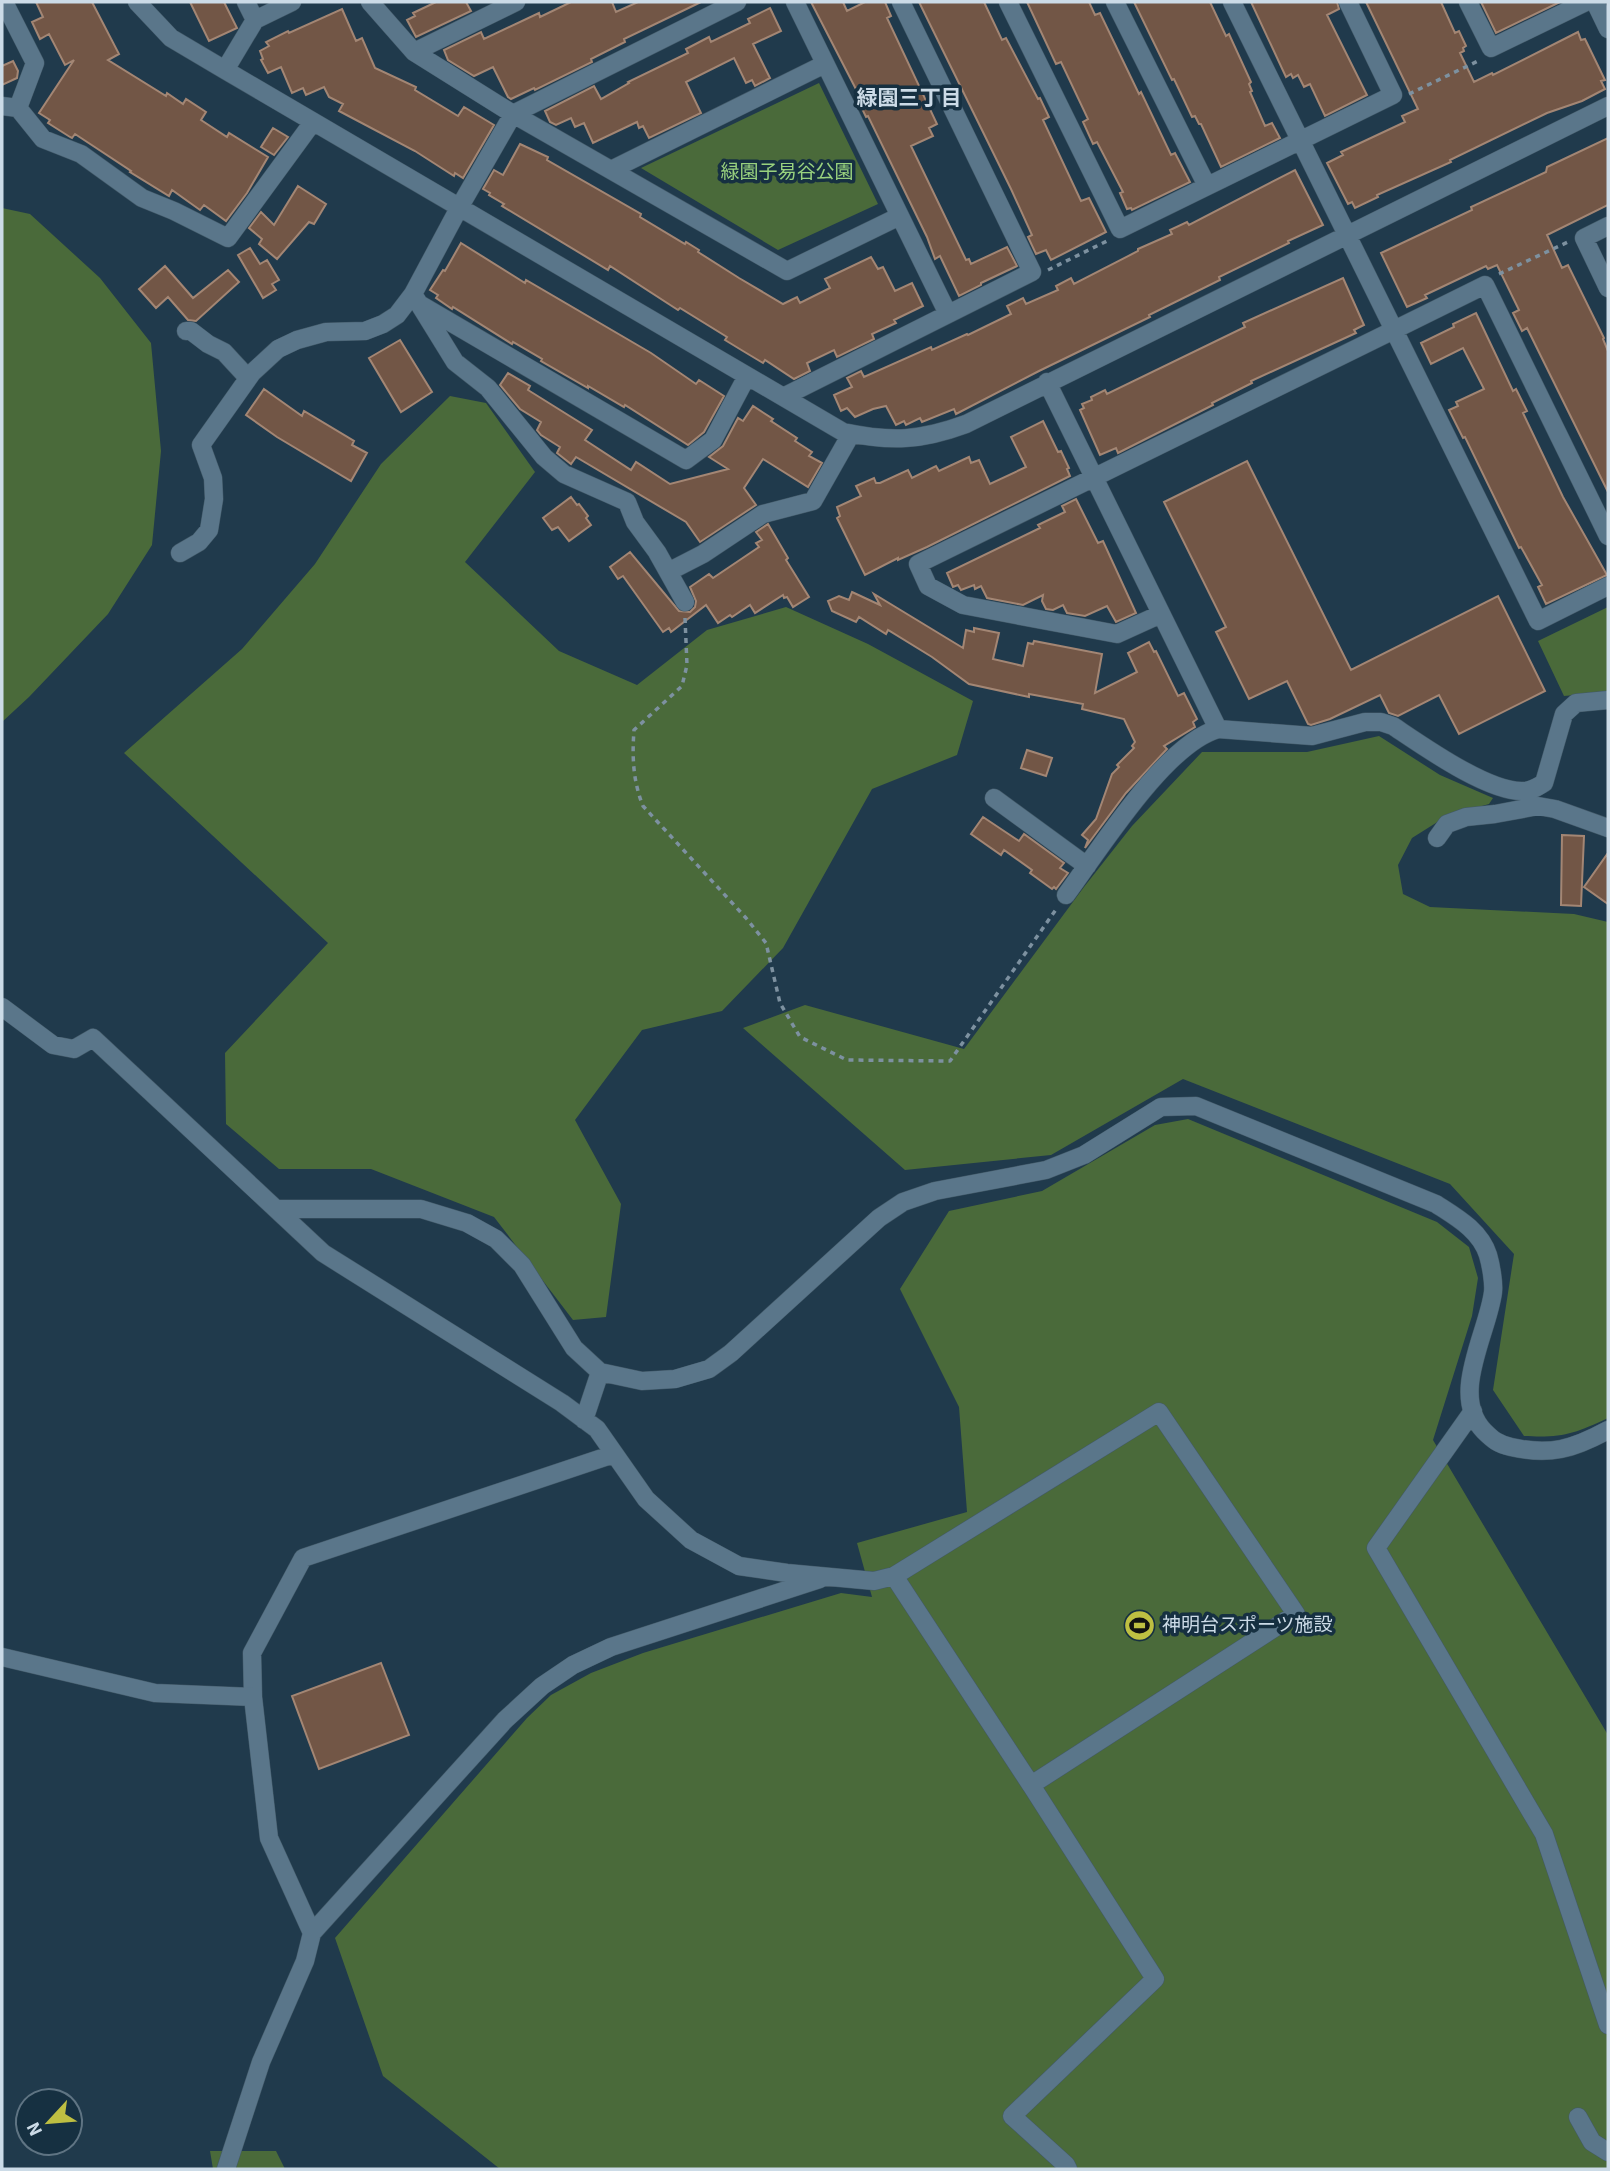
<svg xmlns="http://www.w3.org/2000/svg" width="1610" height="2171" viewBox="0 0 1610 2171" font-family="'Source Sans 3','Noto Sans JP',sans-serif">
  <rect width="100%" height="100%" fill="#203a4c"/>
  <path fill="#4a6a3a" d="M819,83l59,121 -100,46 -137,-82z
    M2,208l28,6 70,64 51,65 10,108 -9,94 -44,69 -79,83 -27,25z
    M450,396l36,7 49,69 -70,90 94,89 78,34 70,-55 79,-23 82,37 105,57 -16,54 -85,34 -89,159 -61,63 -80,19 -67,90 46,84 -15,113 -33,3 -79,-103 -123,-48h-92l-53,-45 -1,-71 103,-110 -204,-190 118,-104 73,-85 66,-100z
    M1608,607v85l-44,4 -26,-55z
    M1379,736l61,39 53,23 -4,6 -42,12 -35,22 -14,27 5,29 27,13 144,7 34,8v496c-34,16 -46,20 -84,18l-31,-46 21,-136 -64,-70 -267,-105 -132,76 -146,15 -162,-142 62,-23 159,44 120,-162 48,-61 70,-74h105z
    M1188,1119l249,103 32,25 9,31 -6,38 -39,124 175,295v434h-1108l-117,-93 -48,-138 192,-220 24,-23 40,-22 52,-20 198,-60 31,4 -15,-54 110,-31 -8,-105 -59,-118 49,-78 93,-20 113,-66z
    M210,2151h66l9,18h-72z"/>
  <path fill="#725646" stroke="#a38674" stroke-width="2" d="M36,2h56l27,52 -11,6 58,36 1,-3 16,11 3,-5 20,13 -5,8 26,17 2,-4 39,24 -21,36 -21,28 -22,-16 -4,5 -28,-20 -3,6 -39,-24 1,-1 -56,-37 -3,4 -2,-1 -22,-14 2,-3 -11,-7 35,-53 -9,5 -16,-31 -9,5 -8,-17 11,-5z
    M190,2h34l13,26 -28,13z
    M436,2h30l5,9 -55,26 -9,-17 8,-4 -2,-3z
    M571,2h41l4,10 22,-10h63l-77,37 1,3 -34,17 1,3 -57,28 -1,-2 -23,11 -3,-2 -15,-30 -19,9 -26,-16 -4,-10 37,-18 3,7 55,-26 1,4z
    M811,2h32l4,9 18,-9h20l6,14 -4,2 50,106 -8,4 4,8 -22,10 55,114 3,-1 2,5 36,-17 10,19 -36,17v2l-22,11 -19,-40 -5,3 -8,-22 -59,-121 -2,1 -9,-19 3,-1z
    M919,2h65l18,38 4,-2 32,61 2,-1 9,19 -6,3 38,81 8,-3 17,34 -55,28 -5,-10 -10,4 -8,-17 4,-2 -21,-46z
    M1027,2h62l6,13 5,-2 39,81 2,-2 30,63 4,-2 15,29 -58,28 -1,-2 -4,1 -7,-16 3,-1 -26,-50 -4,2 -10,-22 5,-3 -27,-57 -5,2z
    M1134,2h76l16,34 3,-2 22,48 -2,2 3,7 -2,1 15,34 7,-3 8,15 -59,29 -20,-43h-2l-4,-8 -3,1 -18,-38 -2,1z
    M1251,2h86l2,7 -12,6 40,80 -42,21 -15,-32 -6,3 -6,-12 -5,3 -2,-4 -5,3z
    M1366,2h75l14,31 4,-2 7,15 -3,2 1,3 -4,2 14,29 18,-9 1,2 85,-43 3,8 4,-1 20,41 -4,1 4,8 -23,12 -35,12 -97,47 1,2 -74,33 1,2 -23,11 -3,-6 -4,2 -21,-41 16,-8 -2,-3 64,-30 -3,-6 16,-7z
    M1481,2h79l-64,31z
    M770,8l11,23 -28,13 17,34 -15,8 -3,-6 -6,3 -12,-25 -48,24 15,31 -52,25 -6,-12 -4,2 -2,-6 -44,21 -9,-20 -9,4 -4,-9 -15,7 -6,-3 -5,-11 49,-25 7,13 28,-16 -1,-1 60,-29 -2,-4 23,-12 2,5 39,-19 -2,-4z
    M342,9l14,32 6,-3 13,30 41,19 -1,3 43,26 6,-9 30,18 -31,53 -8,-5 -1,3 -39,-25 -76,-40 4,-7 -14,-7 -5,-10 -18,8 -3,-7 -11,5 -11,-26 -13,6 -7,-13 2,-1 -3,-8 9,-5 -3,-4 22,-11 1,2z
    M13,61l5,10 -1,7 -15,7v-19z
    M273,128l15,9 -14,18 -13,-8z
    M1608,138v67l-61,30 15,33 6,-3 36,73 -1,1 5,12v141l-81,-164 -5,3 -9,-18 6,-3 -22,-45 -9,4 -2,-3 -61,29 2,3 -20,9 -26,-54 91,-43 -1,-3 75,-35 1,-5z
    M520,144l28,13 -1,3 94,54 -1,3 45,27 1,-2 13,8 -1,2 41,26 44,26 14,-7 3,6 30,-15 -5,-9 46,-22 7,12 5,-2 12,24 17,-8 11,23 -29,14 2,3 -24,11 2,5 -37,18 -3,-7 -27,13 3,8 -16,8 -29,-19 -2,3 -20,-12 -18,-11 2,-3 -47,-29 -2,2 -68,-44 -2,4 -106,-64 2,-2 -15,-9 1,-2 -7,-4 11,-19 9,5z
    M1295,170l28,55 -35,16 1,2 -70,34 1,3 -71,35 1,2 -111,54 -83,43 -2,-5 -32,13 -2,-4 -14,7 -2,-4 -8,4 -10,-19 -13,3 -18,8 -8,-9 -6,3 -7,-16 18,-8 -5,-9 14,-7 3,6 67,-30 1,3 35,-16 1,1 43,-21 -4,-8 16,-8 3,6 32,-14 -2,-4 15,-8 3,6 64,-33v-2l34,-15 -2,-4 17,-8 2,3z
    M298,186l28,18 -12,20 -5,-2 -32,37 -18,-15 3,-5 -13,-11 12,-16 13,13z
    M461,243l64,40 1,-3 125,73 45,31 3,-4 25,16 -20,36 -16,13 -63,-40 -1,2 -36,-21v2l-47,-27 1,-2 -29,-17 -1,2 -59,-37 -1,2 -16,-11 2,-3 -8,-5 13,-20 2,1z
    M250,248l10,16 7,-4 12,20 -7,4 4,6 -13,8 -25,-43z
    M165,266l28,32 35,-28 11,12 -43,39 -8,-1 -20,-23 -12,11 -17,-19z
    M1343,278l21,47 -10,5 2,3 -105,48 1,2 -40,20 1,2 -95,48 -2,-5 -16,7 -20,-45 4,-2 -2,-4 10,-4 -1,-3 14,-7 2,4 138,-67 -2,-4z
    M1476,313l37,78 3,-2 11,22 -4,2 40,84 44,78 -61,29 -8,-17 4,-2 -21,-38 -2,1 -54,-111 -2,1 -14,-28 9,-4 -2,-4 28,-13 -21,-41 -32,16 -10,-21 33,-16 -1,-3z
    M400,340l32,52 -31,20 -32,-54z
    M508,373l22,13 -2,4 64,40 -7,10 46,30 5,-8 34,22 58,-15 -19,-12 14,-11 15,-28 5,3 10,-15 20,13 -2,2 26,17 -2,3 17,11 -3,4 13,7 -14,24 -45,-28 -19,29 12,17 -56,37 -14,-20 -110,-65 -5,7 -14,-11 3,-6 -19,-12 -4,-5 4,-8 -21,-13 -20,-24z
    M264,389l38,27 2,-5 50,30 -2,4 15,8 -16,28 -74,-44 -31,-22z
    M1043,421l15,31 3,-1 8,17 -2,1 3,7 -143,71 -29,13v-2l-33,17 -28,-57 3,-2 -3,-9 24,-11 -5,-10 18,-8 2,5h4l28,-13 4,8 24,-12 3,5 30,-14 2,6 8,-3 11,24 36,-17 -15,-30z
    M1247,461l104,209 147,-74 47,95 -86,43 -20,-39 -41,21 -9,-3 -9,-18 -50,24 -19,6 -3,-1 -21,-43 -38,18 -33,-67 10,-5 -62,-125z
    M571,497l6,8 2,-1 9,12 -2,2 5,7 -22,16 -11,-14 -6,3 -9,-12z
    M1076,499l22,44 5,-2 33,72 -20,9 -9,-16 -22,10 -18,-3 -4,-8 -10,5 -7,-1 -4,-8 1,-6 -20,10 -36,-7 -6,-12 -6,3 -1,-4 -13,5 -3,-5 -5,2 -6,-14 93,-45 -2,-3 27,-13 -3,-6z
    M768,524l20,34 -2,2 23,37 -16,10 -6,-10 -3,1 -1,-3 -28,18 -5,-8 -18,12 -2,-2 -12,8 -12,-18 -35,27 -2,-4 -6,4 -40,-56 -5,3 -8,-12 20,-15 49,59 11,1 5,-5 1,-6 -6,-14 19,-13 4,4 46,-31 -3,-4 6,-3 -6,-8z
    M852,592l28,13 -6,-11 89,54 3,-18 8,2v-4l25,5 -6,26 30,7 5,-23 5,1 1,-3 68,13 -7,39 42,-21 -9,-19 21,-11 5,10 2,-1 22,45 6,-3 13,26 -4,3 2,5 -31,19 3,3 -41,44 -41,55 3,-8 -6,-5 14,-16 16,-45 7,-7 -2,-2 17,-17 -2,-2 3,-4 -11,-23 -42,-10 1,-5 -54,-10v3l-60,-13 -37,-27 -44,-27 -2,4 -27,-17 -3,5 -24,-11 -4,-10 11,-5 10,4z
    M1027,750l25,8 -6,18 -25,-8z
    M983,817l36,24 5,-7 40,29 -4,5 8,5 -12,16 -2,-2 -2,2 -22,-16 2,-3 -28,-20 -3,5 -30,-21z
    M1562,835l22,1 -3,70 -20,-1z
    M1608,853v51l-24,-17z
    M381,1663l28,72 -90,34 -27,-73z"/>
  <g fill="none" stroke-linecap="round" stroke-linejoin="round">
    <defs>
      <path id="minor" d="M4,2l31,61 -17,45
        M137,2l34,36 54,32 618,362c48,10 77,9 123,-8l642,-318
        M246,2l9,18
        M370,2l44,50 99,62 274,157 113,-55
        M795,2l153,312
        M1008,2l112,227 273,-134 -45,-93
        M1115,2l92,184
        M1468,2l23,46 95,-46
        M1595,2l13,27
        M414,52l102,-50
        M225,70l30,-50 37,-18
        M2,106l16,2 25,31 38,15 61,44 32,13 54,27 85,-116
        M611,170l214,-106
        M1608,226l-24,12 24,50
        M413,294l42,68 33,26 56,69 20,17 63,28 8,20 22,30 28,50
        M421,305l265,155 27,-20 34,-64
        M186,331h5l17,13 16,8 24,26
        M1047,382l171,347
        M783,397l249,-125 -131,-270
        M1608,536l-123,-251 -91,45 144,291 70,-35
        M180,553l19,-11 10,-12 5,-31 -1,-21 -12,-33 51,-72 26,-24 19,-9 29,-8 39,-1 18,-7 14,-9 16,-21 46,-86 54,-94 224,-112
        M668,572l35,-18 60,-40 50,-13 38,-67
        M1161,614l-44,20 -154,-29 -35,-19 -10,-22 476,-234 -162,-328
        M994,798l93,68
        M1437,838l10,-14 19,-7 29,-3 43,-8 17,3 53,19
        M1066,895c34,-46 99,-151 152,-166l94,7 53,-14h16l12,4c30,20 96,67 131,65 7,0 13,-4 20,-8l20,-69 12,-11 32,-3
        M2,1007l51,38 21,4 19,-11 230,215 239,150 35,26 49,70 45,41 48,26 48,7 87,8 20,-5 137,209
        M277,1209h144l46,14 29,16 26,26 52,83 26,24 42,9 33,-2 34,-10 22,-16 148,-135 24,-16 32,-11 111,-21 38,-15 77,-48 35,-1 240,98c20,13 44,26 52,51 3,10 6,28 5,37 -5,41 -44,103 -9,139 9,9 14,13 27,16 39,9 62,2 97,-17
        M1473,1411l-97,137 168,286 64,191
        M584,1420l16,-48
        M894,1576l265,-164 137,202 -265,171 124,194 -143,137 54,49 2,4
        M2,1657l153,36 98,4
        M312,1933l193,-213 37,-34 31,-21 38,-18 209,-68
        M1578,2117l14,25 16,10
        M226,2169l35,-107 44,-101 7,-28 -43,-95 -16,-141 -1,-44 51,-95 311,-104"/>
    </defs>
    <use href="#minor" stroke="#425968" stroke-width="19"/>
    <path stroke="#7d91a0" stroke-width="3.5" stroke-dasharray="5 5" stroke-linecap="butt" d="M1409,94l69,-33
      M1048,270l59,-29
      M1499,274l69,-32
      M685,618l2,47 -5,21 -48,44c-2,27 -1,51 9,76l103,112 20,25 14,60 20,34 47,23 103,1 107,-153"/>
    <use href="#minor" stroke="#5a768a" stroke-width="18"/>
  </g>
  <defs>
    <symbol id="stadium-disc" viewBox="-11 -11 22 22"><circle r="9.5" fill="#bebf42" stroke="#163041"/><path d="M0-5a6.5 5 0 1 0 0 10a6.5 5 0 1 0 0-10ZM-3.5-1.8h7v3.6h-7Z" fill="#111"/></symbol>
  </defs>
  <g fill-rule="evenodd">
    <use href="#stadium-disc" x="1122" y="1608" width="35" height="35"/>
  </g>
  <g text-anchor="middle" dominant-baseline="central" stroke-width="7" stroke-linejoin="round" paint-order="stroke">
    <g font-size="19" fill="#99d27e" stroke="#163041">
      <text x="787" y="172">緑園子易谷公園</text>
    </g>
    <g font-size="19" fill="#ccdbe7" stroke="#163041" text-anchor="start">
      <text x="1162" y="1625">神明台スポーツ施設</text>
    </g>
    <g font-size="21" font-weight="bold" fill="#ccdbe7" stroke="#163041">
      <text x="909" y="98">緑園三丁目</text>
    </g>
  </g>
  <rect width="1610" height="2171" fill="none" stroke="#ccdbe7" stroke-width="7"/>
  <g transform="translate(49 2122) rotate(244)"><circle r="33" fill="#163041" stroke="#5f7483" stroke-width="2"/>
  <path d="M0-5L12 26L0 18L-12 26Z" fill="#bebf42"/>
  <text y="-10" font-size="19" font-weight="bold" text-anchor="middle" fill="#ccdbe7">N</text>
  </g>
</svg>
